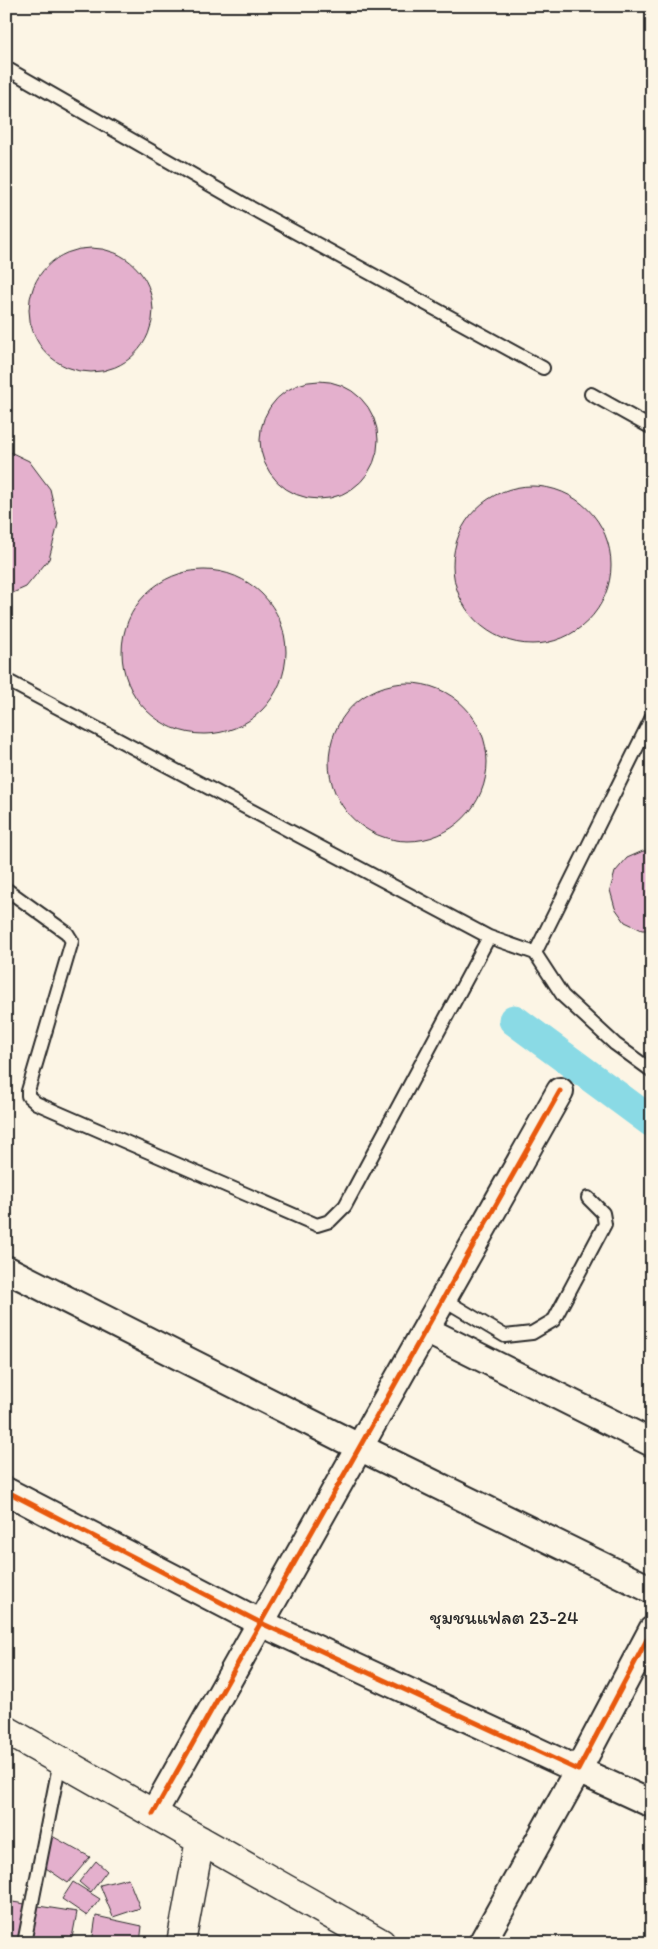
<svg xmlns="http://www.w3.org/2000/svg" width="658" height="1949" viewBox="0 0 658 1949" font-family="Itim,'Playpen Sans Thai',sans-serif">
  <rect width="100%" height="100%" fill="#fcf5e5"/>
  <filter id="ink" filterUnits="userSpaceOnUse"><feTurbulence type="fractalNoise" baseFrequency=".02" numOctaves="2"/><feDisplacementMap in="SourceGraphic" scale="10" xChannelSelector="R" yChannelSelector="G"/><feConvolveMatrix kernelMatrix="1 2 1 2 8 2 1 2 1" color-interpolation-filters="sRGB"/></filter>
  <g filter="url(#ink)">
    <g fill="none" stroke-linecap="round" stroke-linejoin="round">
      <path stroke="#8adae5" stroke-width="31" d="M514,1020l138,102"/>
    </g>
    <path fill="#e4b0cd" stroke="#2b2b2b" d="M29 310a62 62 0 1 1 124 0a62 62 0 1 1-124 0Z
      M260 440a59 59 0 1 1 118 0a59 59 0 1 1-118 0Z
      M6,450l23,11 21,28 8,35 -9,35 -23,28 -20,9z
      M453 565a79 79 0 1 1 158 0a79 79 0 1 1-158 0Z
      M122 652a82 82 0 1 1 164 0a82 82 0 1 1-164 0Z
      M329 762a79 79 0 1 1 158 0a79 79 0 1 1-158 0Z
      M643,851h9v79h-10l-17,-8 -10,-14 -5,-18 5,-18 12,-14z
      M52,1836l38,21 -22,26 -28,-19z
      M96,1861l11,10 -16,21 -12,-10z
      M128,1878l12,30 -27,9 -13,-32z
      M73,1882l27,17 -13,17 -25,-17z
      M6,1901l71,11 -6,31h-65z
      M96,1916l46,10 -2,17h-48z"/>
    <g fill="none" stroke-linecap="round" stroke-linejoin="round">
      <defs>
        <path id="lane" d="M6,68l236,135 301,165
          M591,394l61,34
          M6,680l483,257 46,16
          M652,717l-117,236 28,43 52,48 37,27
          M6,889l61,44 5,8 -44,150v5l8,7 281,122 13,-4 15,-15 144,-269
          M443,1299l62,37 27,-3 22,-13 51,-96 -2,-11 -15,-15
          M24,1943l36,-182"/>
        <path id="street" d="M6,1269l353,178 293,143
          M426,1330l226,113
          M6,1491l255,132 317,147 74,-140
          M153,1814l407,-723
          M482,1943l96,-173 74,34"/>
        <path id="secondary" d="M6,1730l375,213
          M181,1943l19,-103"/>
      </defs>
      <use href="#lane" stroke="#2b2b2b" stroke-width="16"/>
      <use href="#street" stroke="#2b2b2b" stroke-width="30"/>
      <use href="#secondary" stroke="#2b2b2b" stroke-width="31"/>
      <use href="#lane" stroke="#fcf5e5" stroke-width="12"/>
      <use href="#street" stroke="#fcf5e5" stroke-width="26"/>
      <use href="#secondary" stroke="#fcf5e5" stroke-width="28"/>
      <defs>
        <path id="cycleway" d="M6,1491l255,132 317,147 74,-140
          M153,1814l407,-723"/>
      </defs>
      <use href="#cycleway" stroke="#fcf5e5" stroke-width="8"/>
      <use href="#cycleway" stroke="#e8590c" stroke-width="5"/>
    </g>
  </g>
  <g text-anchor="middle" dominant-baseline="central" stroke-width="4" stroke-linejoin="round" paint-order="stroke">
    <g font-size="19" fill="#2b2b2b" stroke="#fcf5e5">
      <text x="504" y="1617">ชุมชนแฟลต 23-24</text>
    </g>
  </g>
  <rect width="658" height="1949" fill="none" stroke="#fcf5e5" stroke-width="25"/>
  <rect x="12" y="12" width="633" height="1924" fill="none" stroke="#2b2b2b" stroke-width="2" filter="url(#ink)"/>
</svg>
